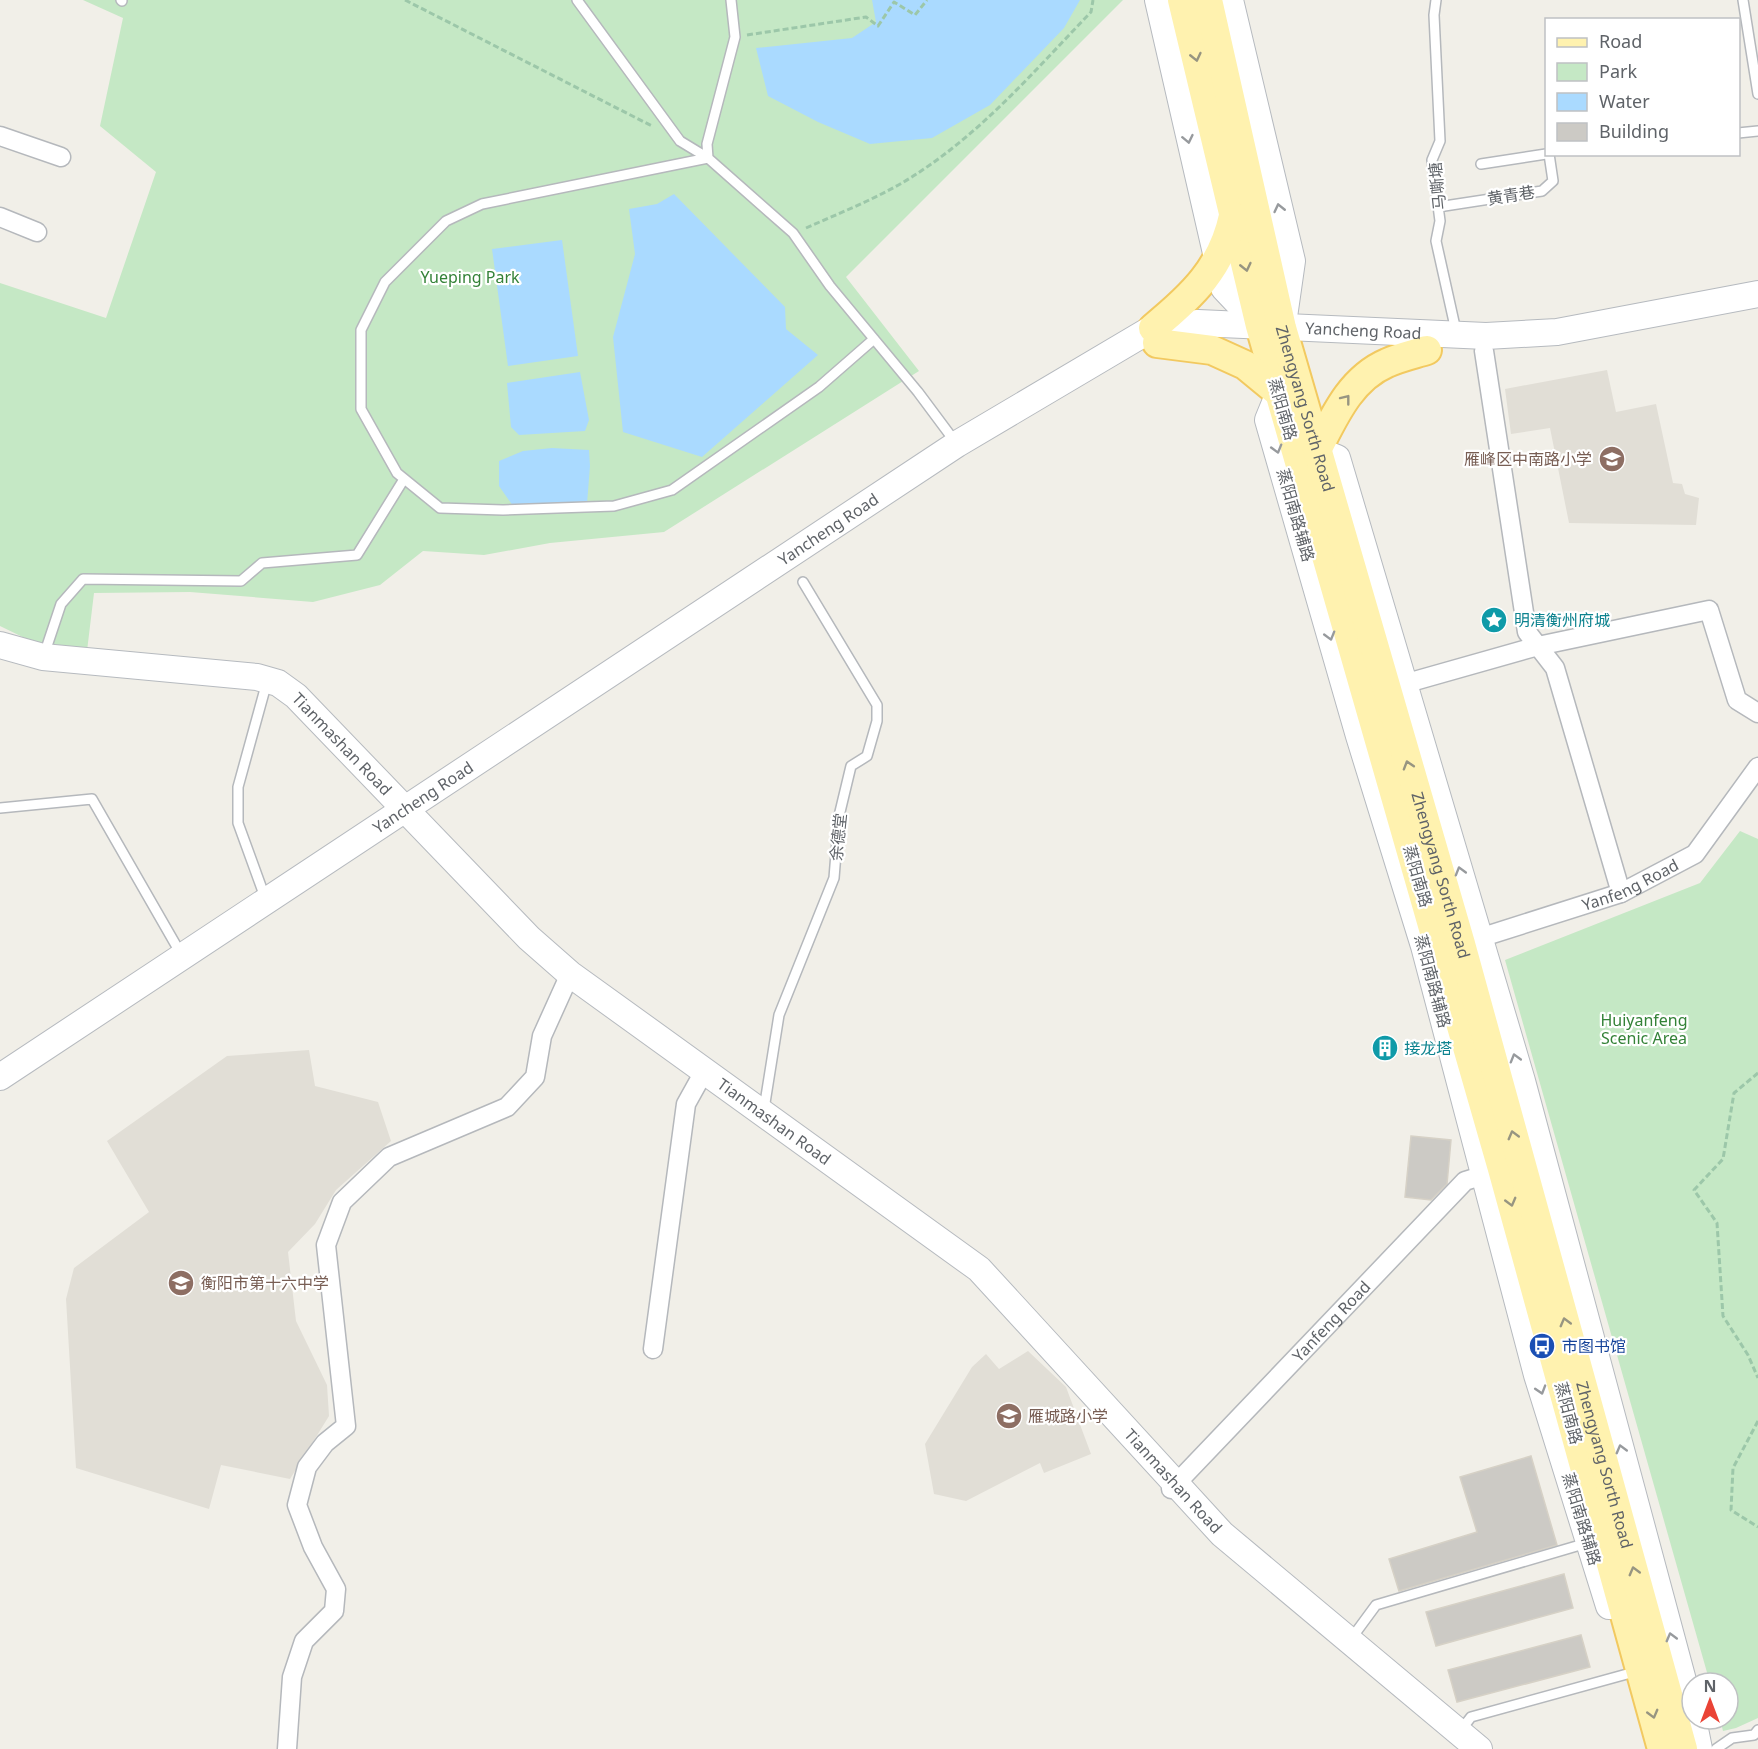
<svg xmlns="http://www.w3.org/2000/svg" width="1758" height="1749" viewBox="0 0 1758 1749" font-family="'Noto Sans','Noto Sans SC',sans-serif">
  <rect width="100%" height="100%" fill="#f1efe8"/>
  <path fill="#e1ded6" d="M1607,370l9,42 40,-8 17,79 9,1 3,10 14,4 -3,27 -127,-2 -19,-95 -39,6 -6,-45z
    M309,1050l6,36 63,16 13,39 -55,49 -21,34 -27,28 8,69 31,64 2,31 -39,63 -69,-14 -12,44 -133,-41 -10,-169 8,-31 75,-56 -42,-71 120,-85z
    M1028,1351l38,36 25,67 -47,19 -4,-10 -74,38 -32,-7 -9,-50 47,-77 14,-13 13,15z"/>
  <path fill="#c5e8c5" d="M83,0h1040l-277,277 73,94 -255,161 -114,11 -66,12 -61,-4 -43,34 -67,17 -123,-10 -96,1 -7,58 -52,-8 -35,-17v-343l106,35 50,-146 -56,-46 23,-108z
    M1740,831l18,8v879l-22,10 -13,3 -3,-12h8v-36h-18l-205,-723 195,-77z"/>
  <path fill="#aadaff" d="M872,0h208l-16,28 -74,77 -58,33 -62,6 -52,-22 -50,-26 -12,-48 96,-10 24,-16z
    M674,194l111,113 1,22 32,26 -116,102 -79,-25 -10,-95 22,-83 -6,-45 28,-5z
    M562,240l16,116 -70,10 -16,-117z
    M580,372l9,48 -4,11 -66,4 -8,-8 -4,-44z
    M552,448l37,2 1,16 -3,38 -74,2 -14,-20v-25l24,-10z"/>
  <path fill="#cccac5" stroke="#d6d1c6" stroke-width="1.5" d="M1374 1049a11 11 0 1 1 22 0a11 11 0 1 1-22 0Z
    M1411,1136l40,4 -4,44 -16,16 -26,-3z
    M1531,1456l26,89 -158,46 -10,-32 88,-27 -17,-55z
    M1564,1574l9,34 -137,38 -10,-34z
    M1581,1635l9,32 -133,35 -9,-32z"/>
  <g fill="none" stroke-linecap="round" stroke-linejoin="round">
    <defs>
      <path id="lane" d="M121,0l1,1
        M577,0l103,141 28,17
        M731,0l4,37 -28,107 1,14 85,75 37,53 88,106 38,51
        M1436,0l-2,15 6,126 -8,19 8,61 -4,20 20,90
        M1743,0l15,94
        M1738,133l20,-2
        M708,158l-226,46 -36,17 -61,61 -24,48v79l36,64 43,35 63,2 111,-4 58,-16 147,-103 55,-48
        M1481,164l65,-10
        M1438,207l104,-16 11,-10 -4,-27
        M44,655l17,-51 22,-25 158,2 21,-18 95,-8 47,-76
        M265,689l-27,98v36l28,77
        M0,808l92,-9 89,155
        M764,1109l15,-94 55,-137 5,-62 12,-50 16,-10 10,-35v-16l-74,-123
        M1351,1639l25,-34 211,-62
        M1461,1730l10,-13 167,-46
        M1716,1749l16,-11 22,-3 4,-5"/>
      <g id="street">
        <path d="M0,136l61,21"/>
        <path d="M0,217l37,15"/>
        <path d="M1484,351l43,281 28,36 66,225"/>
        <path d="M1393,687l145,-41 171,-36 28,90 21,13"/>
        <path id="s1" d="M1470,941l151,-48 74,-39 63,-87"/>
        <path d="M653,1349l33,-245 15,-27"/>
        <path id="s2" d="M1171,1489l294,-308 29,-9"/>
        <path d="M287,1749l5,-72 12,-36 30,-30 2,-22 -23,-42 -16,-42 10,-38 18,-24 21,-17 -20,-181 16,-43 47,-45 118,-50 28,-30 7,-41 28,-62"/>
      </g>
      <g id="secondary">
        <path d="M1158,0l66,288 36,38"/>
        <path d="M1230,0l62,261 -9,63"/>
        <path d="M1279,393l-11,27 91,316 65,210 113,429 72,231"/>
        <path d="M1317,450l20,8 185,623 170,633"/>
        <path id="s3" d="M0,645l43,12 214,20 21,6 18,13 233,242 41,36 409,295 243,265 257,215"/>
        <path id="s4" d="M0,1077l957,-633 196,-116 45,-5 288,13 71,-4 201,-38"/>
        <path d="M1693,1719l6,30"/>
      </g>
      <g id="primary">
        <path d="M1182,0l78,326 242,843 160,580"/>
        <path id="s5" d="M1208,0l74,328 179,616 222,805"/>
        <path d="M1153,328c39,-32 69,-60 80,-112"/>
        <path d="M1157,343l55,7 33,15 34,28"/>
        <path d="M1317,450c17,-33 33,-71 70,-87 13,-6 27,-9 40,-13"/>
      </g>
    </defs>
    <use href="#lane" stroke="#b5b8bc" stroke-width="12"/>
    <use href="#street" stroke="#b5b8bc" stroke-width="21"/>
    <use href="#secondary" stroke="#b6babf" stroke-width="28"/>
    <use href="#primary" stroke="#f2c960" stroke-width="32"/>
    <path stroke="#9cc7a9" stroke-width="3" stroke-dasharray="6 3" stroke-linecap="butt" d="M405,0l247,126
      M747,35l119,-18 12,9 16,-24 21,13 12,-15
      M806,228c38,-17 80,-33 115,-57 65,-43 117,-104 170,-159l2,-12
      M1758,1073l-24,20 -11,66 -29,31 23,33 6,93 25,39 10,23
      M1758,1421l-25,47 -2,42 27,17"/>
    <use href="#lane" stroke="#fff" stroke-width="9"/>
    <use href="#street" stroke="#fff" stroke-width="18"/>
    <use href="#secondary" stroke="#fff" stroke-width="26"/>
    <use href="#primary" stroke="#fff2af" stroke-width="28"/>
  </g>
  <defs><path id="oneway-chevron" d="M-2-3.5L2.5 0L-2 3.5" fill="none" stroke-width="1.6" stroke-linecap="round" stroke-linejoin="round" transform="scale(1.5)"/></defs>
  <g stroke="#979581">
    <use href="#oneway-chevron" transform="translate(1196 57) rotate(77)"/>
    <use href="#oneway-chevron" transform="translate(1246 267) rotate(77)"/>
    <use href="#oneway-chevron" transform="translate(1346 399) rotate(-52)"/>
    <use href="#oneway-chevron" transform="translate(1408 765) rotate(-107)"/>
    <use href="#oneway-chevron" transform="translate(1513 1135) rotate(-105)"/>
    <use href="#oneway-chevron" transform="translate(1511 1202) rotate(75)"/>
    <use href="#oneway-chevron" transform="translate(1565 1322) rotate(-105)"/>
    <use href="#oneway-chevron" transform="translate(1634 1571) rotate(-105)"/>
    <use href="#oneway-chevron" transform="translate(1653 1714) rotate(75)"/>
  </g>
  <g stroke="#979a9d">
    <use href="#oneway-chevron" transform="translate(1188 139) rotate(78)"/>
    <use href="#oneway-chevron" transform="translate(1279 208) rotate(-103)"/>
    <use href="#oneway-chevron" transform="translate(1277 449) rotate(74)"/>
    <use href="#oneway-chevron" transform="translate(1330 636) rotate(74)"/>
    <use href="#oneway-chevron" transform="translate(1460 871) rotate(-106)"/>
    <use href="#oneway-chevron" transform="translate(1515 1058) rotate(-106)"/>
    <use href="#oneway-chevron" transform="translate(1541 1390) rotate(73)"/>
    <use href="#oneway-chevron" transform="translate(1621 1449) rotate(-105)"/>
    <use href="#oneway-chevron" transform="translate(1671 1637) rotate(-105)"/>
  </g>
  <defs>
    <symbol id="school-disc" viewBox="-11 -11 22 22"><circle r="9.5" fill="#8d6e63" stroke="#fff"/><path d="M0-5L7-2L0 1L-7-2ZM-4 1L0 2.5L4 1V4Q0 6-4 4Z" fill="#fff"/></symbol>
    <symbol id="sight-disc" viewBox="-11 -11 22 22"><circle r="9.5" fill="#0f9aa8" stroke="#fff"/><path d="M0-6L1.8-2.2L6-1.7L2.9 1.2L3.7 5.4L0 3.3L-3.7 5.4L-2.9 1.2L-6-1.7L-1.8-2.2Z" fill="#fff"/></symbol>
    <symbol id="building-disc" viewBox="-11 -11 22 22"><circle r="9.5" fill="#0f9aa8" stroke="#fff"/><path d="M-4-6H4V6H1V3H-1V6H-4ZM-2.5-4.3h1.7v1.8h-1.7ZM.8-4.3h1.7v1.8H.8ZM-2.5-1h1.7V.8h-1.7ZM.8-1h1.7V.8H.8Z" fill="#fff"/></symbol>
    <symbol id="bus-disc" viewBox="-11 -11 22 22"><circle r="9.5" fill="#1a4fb4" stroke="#fff"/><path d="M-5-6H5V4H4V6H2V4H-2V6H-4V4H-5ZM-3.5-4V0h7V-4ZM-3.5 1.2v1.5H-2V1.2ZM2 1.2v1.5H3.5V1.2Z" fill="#fff"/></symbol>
  </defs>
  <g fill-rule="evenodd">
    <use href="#school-disc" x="1597" y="444" width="30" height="30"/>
    <use href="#sight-disc" x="1479" y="605" width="30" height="30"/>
    <use href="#building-disc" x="1370" y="1033" width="30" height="30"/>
    <use href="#school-disc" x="166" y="1268" width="30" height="30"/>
    <use href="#bus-disc" x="1527" y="1331" width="30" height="30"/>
    <use href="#school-disc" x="994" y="1401" width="30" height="30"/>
  </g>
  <g text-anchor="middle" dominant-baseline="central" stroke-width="4.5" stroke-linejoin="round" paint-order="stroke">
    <g font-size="16" fill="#5f6368" stroke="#fff">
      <text transform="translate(1437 186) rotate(-96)">马嘶塘</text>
      <text transform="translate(1511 195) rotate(-9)">黄青巷</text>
      <text stroke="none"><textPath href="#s4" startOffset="1586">Yancheng Road</textPath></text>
      <text transform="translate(1283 409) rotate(74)">蒸阳南路</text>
      <text stroke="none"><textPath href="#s5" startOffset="420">Zhengyang Sorth Road</textPath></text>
      <text transform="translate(1296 515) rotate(74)">蒸阳南路辅路</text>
      <text stroke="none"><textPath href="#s4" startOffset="993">Yancheng Road</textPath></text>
      <text stroke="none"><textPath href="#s3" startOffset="370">Tianmashan Road</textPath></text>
      <text stroke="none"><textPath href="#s4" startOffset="507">Yancheng Road</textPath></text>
      <text transform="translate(838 837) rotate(-84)">余德堂</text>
      <text transform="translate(1418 876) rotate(74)">蒸阳南路</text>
      <text stroke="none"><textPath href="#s5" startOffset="906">Zhengyang Sorth Road</textPath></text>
      <text stroke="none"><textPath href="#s1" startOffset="170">Yanfeng Road</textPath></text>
      <text transform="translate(1433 981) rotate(75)">蒸阳南路辅路</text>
      <text stroke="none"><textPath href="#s3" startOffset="946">Tianmashan Road</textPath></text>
      <text stroke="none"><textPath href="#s2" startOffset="232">Yanfeng Road</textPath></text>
      <text transform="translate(1569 1413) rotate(75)">蒸阳南路</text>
      <text stroke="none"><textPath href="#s5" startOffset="1518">Zhengyang Sorth Road</textPath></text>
      <text stroke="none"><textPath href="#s3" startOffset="1486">Tianmashan Road</textPath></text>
      <text transform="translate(1582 1519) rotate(73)">蒸阳南路辅路</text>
    </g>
    <g font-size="16" fill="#348238" stroke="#fff">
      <text x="470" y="277">Yueping Park</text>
      <text x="1644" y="1020">Huiyanfeng<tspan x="1644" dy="18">Scenic Area</tspan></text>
    </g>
    <g font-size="16" fill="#785e54" stroke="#fff" text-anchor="start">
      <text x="1592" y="459" text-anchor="end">雁峰区中南路小学</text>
      <text x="201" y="1283">衡阳市第十六中学</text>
      <text x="1028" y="1416">雁城路小学</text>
    </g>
    <g font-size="16" fill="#0d838f" stroke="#fff" text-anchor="start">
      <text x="1514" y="620">明清衡州府城</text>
      <text x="1404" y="1048">接龙塔</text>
    </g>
    <g font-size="16" fill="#164399" stroke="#fff" text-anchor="start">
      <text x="1562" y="1346">市图书馆</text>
    </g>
  </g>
  <rect x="1545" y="18" width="195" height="138" fill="#ffffff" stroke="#bfc1c3" stroke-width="1.5"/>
  <rect x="1557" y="38" width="30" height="9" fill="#fff2af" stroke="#bfc1c3" stroke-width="1.5"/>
  <text x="1599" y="48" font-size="18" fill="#5f6368">Road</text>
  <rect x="1557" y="63" width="30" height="18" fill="#c5e8c5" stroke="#bfc1c3" stroke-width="1.5"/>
  <text x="1599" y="78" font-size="18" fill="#5f6368">Park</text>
  <rect x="1557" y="93" width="30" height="18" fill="#aadaff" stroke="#bfc1c3" stroke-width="1.5"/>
  <text x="1599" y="108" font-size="18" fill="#5f6368">Water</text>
  <rect x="1557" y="123" width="30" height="18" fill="#cccac5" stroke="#bfc1c3" stroke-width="1.5"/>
  <text x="1599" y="138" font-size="18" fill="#5f6368">Building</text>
  <g transform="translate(1710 1701)"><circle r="28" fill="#ffffff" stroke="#bfc1c3" stroke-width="1.5"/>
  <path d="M0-4.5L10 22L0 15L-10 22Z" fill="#ea4335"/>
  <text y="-9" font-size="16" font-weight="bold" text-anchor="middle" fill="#5f6368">N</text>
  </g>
</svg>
